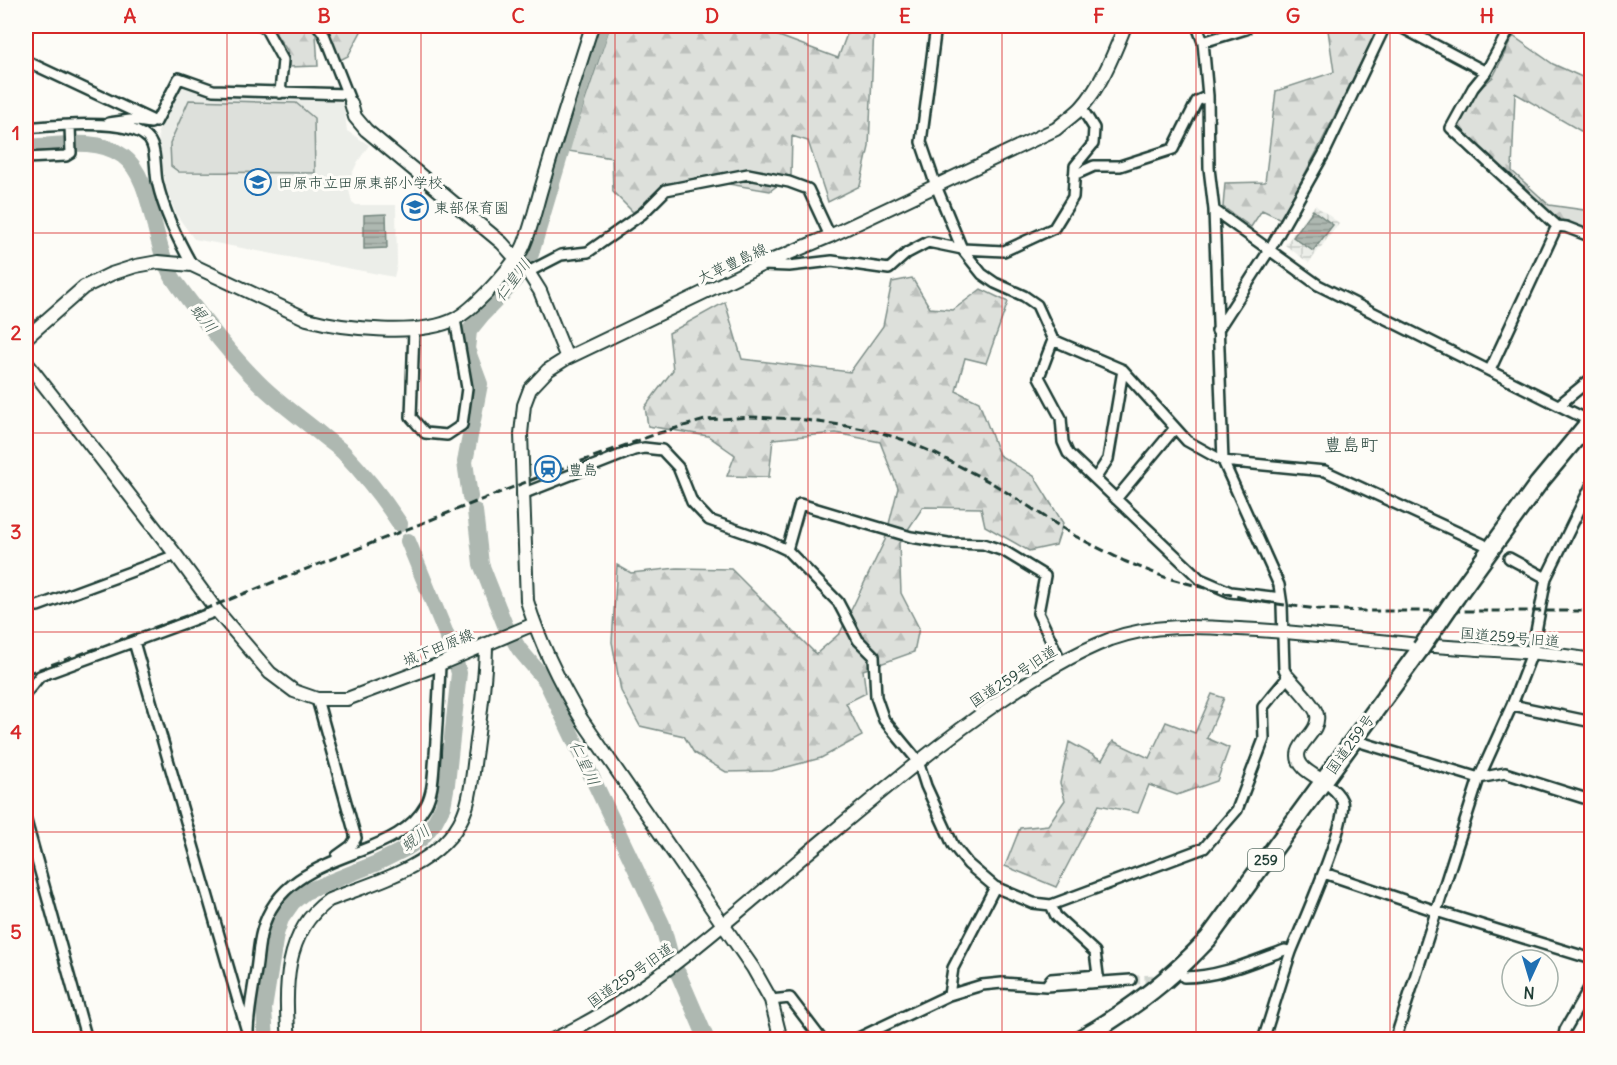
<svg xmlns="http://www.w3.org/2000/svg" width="1617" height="1065" viewBox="0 0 1617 1065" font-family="Delius,'Klee One',sans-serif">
  <defs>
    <pattern id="industrial-grid" width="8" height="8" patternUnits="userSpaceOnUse" patternTransform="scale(1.5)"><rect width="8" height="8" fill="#eceee9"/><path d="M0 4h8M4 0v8" fill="none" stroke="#cacdc8"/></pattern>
    <pattern id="forest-firs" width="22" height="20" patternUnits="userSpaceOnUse" patternTransform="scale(1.5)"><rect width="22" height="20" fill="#dde0db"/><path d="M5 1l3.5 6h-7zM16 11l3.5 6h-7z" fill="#bdc1bd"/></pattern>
    <pattern id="water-rules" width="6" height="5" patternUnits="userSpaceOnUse" patternTransform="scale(1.5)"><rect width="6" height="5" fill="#aeb8b1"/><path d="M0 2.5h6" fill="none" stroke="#8d9791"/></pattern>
  </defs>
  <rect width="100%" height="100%" fill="#fdfcf7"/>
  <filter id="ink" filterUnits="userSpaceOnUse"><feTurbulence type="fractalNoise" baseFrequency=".0167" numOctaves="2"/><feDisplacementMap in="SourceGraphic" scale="12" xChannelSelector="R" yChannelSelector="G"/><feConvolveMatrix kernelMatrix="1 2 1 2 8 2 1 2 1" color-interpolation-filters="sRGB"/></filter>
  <g filter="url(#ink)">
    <path fill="#eceee9" d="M184,86l30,11 120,3 8,2 2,3 3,26 22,14 -12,18 -5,11 -3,16 3,12 4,3h40l1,60 -3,12 -200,-38 -18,-25 -9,-24 -7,-34 -2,-24 21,-44z"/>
    <path fill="url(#industrial-grid)" d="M1315,205l24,18 -30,40 -24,-18z"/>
    <path fill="url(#forest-firs)" stroke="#7e8e88" stroke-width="1.5" d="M278,26h45l-7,9 2,31 -29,1 -2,-17 -12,-17z
      M324,26h40l-16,30 -8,4z
      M610,26h142l86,32 12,-32h24l-5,121 -9,39 -32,16 -20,-61 -16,-5 -1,39 -21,16 -71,-12 -36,5 -14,19 -16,9 -20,-20 -1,-34 -44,-7z
      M1337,26h42l-62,125 -36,68 -19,-9 -11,17 -28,-20 2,-24 40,-1 11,-91 58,-19 -6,-42z
      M1513,36l40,28 38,17v56l-76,-44 -3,78 37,34 42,6v21l-24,-11 -11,-1 -99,-92 21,-38 15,-13z
      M912,278l18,30 23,2 28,-21 27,13 -22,61 -21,-5 -9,33 23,11 20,53 35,21 29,47 -7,22 -27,6 -44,-25 -4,-18 -58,-1 -24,36 2,50 18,35 -5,24 -51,18 3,23 -20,10 16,33 -41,22 -49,13 -46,1 -32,-19 -10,-17 -44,-10 -19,-35 -9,-49 5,-77 14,8 46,-5 54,1 85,85 24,-21 45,-93 13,-52 -18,-46 -44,-9 -63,6 -4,38 -42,-1 8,-21 -27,-19 -60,-10 -3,-19 28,-37 -4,-37 56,-31 17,57 108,13 33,-46 9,-44z
      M1212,694l12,4 -17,40 22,10 -12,33 -40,14 -28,-10 -11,28 -39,-8 -43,82 -51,-21 15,-38 28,-3 17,-25 -5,-17 9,-41 33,18 11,-19 36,17 17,-36 29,11z"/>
    <path fill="#dde0db" stroke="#7e8e88" stroke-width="1.5" d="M189,100l107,3 18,15 1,55 -136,-1 -8,-6 -1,-23z"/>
    <path fill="url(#water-rules)" stroke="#75877f" stroke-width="1.5" d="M1313,210l20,15 -20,26 -20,-14z
      M386,214l1,34 -23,1v-34z"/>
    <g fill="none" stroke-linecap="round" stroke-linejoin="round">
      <path stroke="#aeb8b1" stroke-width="16" d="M26,147c30,-1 71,-11 97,9 32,23 28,94 54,128 24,33 49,66 78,95 19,20 42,36 63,53 8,7 17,13 25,20 21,22 40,46 57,72
        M470,497l-5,-35 15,-78 -13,-35 2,-18 13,-16 31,-32 18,-29 51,-172 20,-56
        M475,511l6,53 24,61 14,24 27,32 116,243 8,29
        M678,973l29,67
        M266,1040l-2,-31 12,-75 5,-15 12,-17 12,-10 72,-29 30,-15 15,-10 12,-15 9,-17 4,-22 12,-111 -8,-27 -43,-105"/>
      <path stroke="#d1d6d0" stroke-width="9" stroke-dasharray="9 4.5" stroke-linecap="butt" d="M1131,980l32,-1"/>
      <defs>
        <path id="street" d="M261,26l5,3 17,31 -3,33
          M318,26l5,6 26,66
          M936,26l-15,116 15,44 26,63 20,25 13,9 29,13 13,9 16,35 70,30 64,71 36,20 102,10 158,73
          M1399,26l87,46
          M26,32l2,-6
          M1203,42l43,-13 2,-3
          M26,61l130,61
          M156,122l23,-44 34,12 134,4
          M109,123l21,-3 21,3
          M26,128c26,-2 115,-13 126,17 4,10 3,25 5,36 7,31 20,57 35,84
          M26,158l40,-2 5,-3 -1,-27
          M1074,175l20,-9h26l53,-17 24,-48 11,-5
          M1214,210l104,75 274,137
          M1557,226l9,1 26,10
          M763,265l26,1 43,-5 57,8 18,-16 21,-11 34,7 42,2 50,-23 19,-31 2,-31 18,-22 1,-16 -13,-21
          M528,272l33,-17 27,-3 54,-38 24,-24 82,-16 41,8 19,7 22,47
          M414,329l-3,88 14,16 22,2 15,-10 5,-37 -11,-63 -3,-5
          M1217,331l53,-82 55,-97 60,-126
          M1053,340l-14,37 22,41 2,24 5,11 132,126 30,13 51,6
          M1490,370l67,-144 -106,-98 22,-40 13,-16 25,-46
          M1559,405l33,-27
          M1095,479l13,-20 15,-89
          M522,494l112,-44 10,-2 18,2 16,17 14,35 17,18 57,20 21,10 51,52 20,38 16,16 2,41 8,23 34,41 8,25 27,59 15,19 27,23 38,16 18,2 153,-57 33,-38 27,-71 -1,-32 25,-30 -4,-8 -2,-64 -3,-20 -56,-124 -9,-251 -5,-42 -1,-72 -5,-54 -6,-16
          M1116,499l59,-71
          M787,550l13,-46 111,33 37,6 35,1 21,7 41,25 -7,37 23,49
          M1509,558l37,20
          M26,603l5,3h7l138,-51
          M134,642l112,386
          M26,693l14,-17 177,-65
          M317,699l39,139 -5,8 -14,10
          M1512,705l80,17
          M1354,738l6,4 119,36 26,-5 82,26 5,5
          M26,821l61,219
          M1324,873l112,38 156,48
          M1184,977c35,0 68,-15 101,-27l6,2
          M1046,986l5,-7 47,-4 -3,-23 -39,-36 -5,-11
          M949,995l4,-27 42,-81
          M771,1000l19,-2 32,42
          M248,1040c-1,-21 4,-43 7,-64 3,-15 3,-31 7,-45 13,-49 56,-64 98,-80 26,-10 52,-21 66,-46 8,-15 7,-34 9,-50 2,-30 4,-60 5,-91
          M854,1040l95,-45 33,-10 20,-2 44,3 85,-6
          M1263,1040c10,-30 18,-59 28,-88 10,-25 58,-131 51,-151 -3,-8 -12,-15 -19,-20
          M1395,1040l84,-262 33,-73 20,-52 14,-75 46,-94
          M1563,1040l2,-10 27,-47"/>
        <path id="secondary" d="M351,103l4,14 11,13 136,113 26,29 12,19 27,67
          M26,338l58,-51 27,-13 25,-8 22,-4 34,3 115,54c37,10 114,18 148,0 19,-10 54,-49 66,-68 8,-13 16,-49 21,-65 16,-53 33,-107 50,-160
          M26,362l150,193 41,56 53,62 24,18 23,8h30l93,-35 94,-40
          M1288,677c7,8 28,30 29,38 4,21 -33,32 -13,53 5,5 13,9 19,13
          M289,1040c-5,-50 -5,-109 40,-140 48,-19 119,-36 137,-92 6,-18 7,-39 10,-59 4,-34 10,-70 10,-105
          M552,1040c92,-42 175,-119 252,-184 65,-54 129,-109 199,-157 34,-23 69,-45 108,-60 42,-15 84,-13 128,-10 61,3 121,10 182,16 57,5 114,5 171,15
          M781,1040l-10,-40 -18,-32 -171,-248c-23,-38 -42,-77 -55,-119l-6,-167 3,-29 6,-16 18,-19 19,-12 194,-93 69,-29 226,-107c8,-7 18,-14 25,-21 21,-23 33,-55 44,-82"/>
        <path id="highway" d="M1456,597l82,-113 54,-65
          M1078,1040c49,-27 92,-60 130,-101l213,-291"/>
      </defs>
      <use href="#street" stroke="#1f3d34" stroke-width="14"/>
      <use href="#secondary" stroke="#1f3d34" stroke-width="16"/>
      <use href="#highway" stroke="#1f3d34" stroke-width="21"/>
      <use href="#street" stroke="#fdfcf7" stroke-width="9"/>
      <use href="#secondary" stroke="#fdfcf7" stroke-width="12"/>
      <use href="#highway" stroke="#fdfcf7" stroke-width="16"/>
      <path stroke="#1f3d34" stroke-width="3" stroke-dasharray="9 4.5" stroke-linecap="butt" d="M26,674l187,-68 336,-133 110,-40 46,-13 46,-3 46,2 50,7 28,5 29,9 30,13 58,30 83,53 49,25 43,17 87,23 63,8 48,2h227"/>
      <defs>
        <path id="highway-bridge" d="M1421,648l35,-51"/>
      </defs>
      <use href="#highway-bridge" stroke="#1f3d34" stroke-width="21" stroke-linecap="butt"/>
      <use href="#highway-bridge" stroke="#fdfcf7" stroke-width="16"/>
    </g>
  </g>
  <path fill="none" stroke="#d62828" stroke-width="1.5" stroke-opacity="0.55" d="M227,26v1014M421,26v1014M615,26v1014M808,26v1014M1002,26v1014M1196,26v1014M1390,26v1014M26,233h1566M26,433h1566M26,632h1566M26,832h1566"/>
  <defs>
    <symbol id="school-ring" viewBox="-11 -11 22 22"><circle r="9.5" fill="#fdfcf7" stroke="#1f6fb2" stroke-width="1.5"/><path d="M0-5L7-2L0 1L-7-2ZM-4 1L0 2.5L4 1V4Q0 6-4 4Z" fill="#1f6fb2"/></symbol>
    <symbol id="station-ring" viewBox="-11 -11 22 22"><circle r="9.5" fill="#fdfcf7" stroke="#1f6fb2" stroke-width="1.5"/><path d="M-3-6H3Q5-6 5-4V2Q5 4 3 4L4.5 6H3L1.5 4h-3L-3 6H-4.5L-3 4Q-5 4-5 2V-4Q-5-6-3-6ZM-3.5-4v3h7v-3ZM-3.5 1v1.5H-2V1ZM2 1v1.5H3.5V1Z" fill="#1f6fb2"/></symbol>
  </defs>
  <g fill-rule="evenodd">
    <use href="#school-ring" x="243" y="167" width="30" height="30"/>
    <use href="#school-ring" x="400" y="192" width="30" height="30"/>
    <use href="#station-ring" x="533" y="454" width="30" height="30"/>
  </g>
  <g text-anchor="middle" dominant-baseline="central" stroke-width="6" stroke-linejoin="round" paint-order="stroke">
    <rect fill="#fdfcf7" stroke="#62766e" stroke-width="1.5" x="1248" y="849" width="36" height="22" rx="4.5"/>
    <g font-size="14" font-weight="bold" fill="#1f3d34">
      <text x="1266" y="860">259</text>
    </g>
    <g font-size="15" fill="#1f3d34" stroke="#fdfcf7" text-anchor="start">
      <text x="278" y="182">田原市立田原東部小学校</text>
      <text x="434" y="207">東部保育園</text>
      <text x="568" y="469">豊島</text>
    </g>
    <g font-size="15" fill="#1f3d34" stroke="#fdfcf7">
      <text transform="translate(732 263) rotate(-25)">大草豊島線</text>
      <text transform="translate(1510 637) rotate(5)">国道259号旧道</text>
      <text transform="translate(438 647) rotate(-22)">城下田原線</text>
      <text transform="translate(1013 676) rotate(-33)">国道259号旧道</text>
      <text transform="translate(1350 744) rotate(-54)">国道259号</text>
      <text transform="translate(630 975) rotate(-35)">国道259号旧道</text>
    </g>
    <g font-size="16" font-style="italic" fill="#435c53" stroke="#fdfcf7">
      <text transform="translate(512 280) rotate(-53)">仁皇川</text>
      <text transform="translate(204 318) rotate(51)">蜆川</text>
      <text transform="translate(585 763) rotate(65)">仁皇川</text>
      <text transform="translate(415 838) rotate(-38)">蜆川</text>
    </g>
    <g font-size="18" fill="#1f3d34" stroke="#fdfcf7">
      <text x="1351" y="444">豊島町</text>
    </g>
  </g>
  <rect width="1617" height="1065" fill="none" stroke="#fdfcf7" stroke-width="66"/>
  <g transform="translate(1530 978) rotate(184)"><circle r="28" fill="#fdfcf7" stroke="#a4b0a9" stroke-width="1.5"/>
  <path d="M0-4.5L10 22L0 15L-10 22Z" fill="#1f6fb2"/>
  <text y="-9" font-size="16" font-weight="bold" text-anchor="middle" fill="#1f3d34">N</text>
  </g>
  <rect x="33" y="33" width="1551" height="999" fill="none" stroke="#d62828" stroke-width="2"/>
  <g font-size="20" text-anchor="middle" font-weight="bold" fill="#d62828">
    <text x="130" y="23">A</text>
    <text x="324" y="23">B</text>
    <text x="518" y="23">C</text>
    <text x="712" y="23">D</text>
    <text x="905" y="23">E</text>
    <text x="1099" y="23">F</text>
    <text x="1293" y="23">G</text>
    <text x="1487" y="23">H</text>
    <text x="16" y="140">1</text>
    <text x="16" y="340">2</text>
    <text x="16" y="539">3</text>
    <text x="16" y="739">4</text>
    <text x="16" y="939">5</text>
  </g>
</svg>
